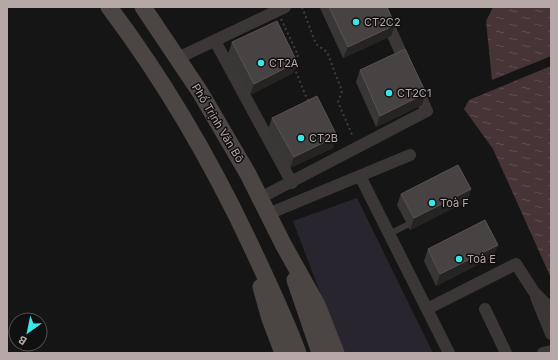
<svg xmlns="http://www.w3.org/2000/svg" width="558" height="360" viewBox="0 0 558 360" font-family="Inter,sans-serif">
  <defs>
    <pattern id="water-ripples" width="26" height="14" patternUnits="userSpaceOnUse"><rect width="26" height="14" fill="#463437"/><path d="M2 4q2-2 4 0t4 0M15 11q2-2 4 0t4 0" fill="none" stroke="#5e4f51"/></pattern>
  </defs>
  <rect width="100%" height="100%" fill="#161515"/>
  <path fill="#29252e" d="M357,198l76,155h-90l-50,-132z"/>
  <path fill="url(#water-ripples)" d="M493,7h58v49l-59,24 -6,-59z
    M551,66v212l-58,-129 -29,-40 5,-9z"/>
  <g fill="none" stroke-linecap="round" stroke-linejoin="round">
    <path stroke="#423c3c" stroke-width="2" stroke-dasharray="2 3" stroke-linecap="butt" d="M302,7l14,37 11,8 15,39 -4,11 15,35
      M281,19l17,36 -2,6
      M294,67l13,32 3,2"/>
    <path stroke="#3b3736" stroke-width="6" d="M389,234l26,-13"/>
    <path stroke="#3b3736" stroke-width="12" d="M380,7l27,59
      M215,41l77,142
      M178,58l107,-51
      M360,176l89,177
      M260,198l167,-87 -10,-22
      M268,214l142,-59
      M536,297l15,37
      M427,309l89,-45 18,28 17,17
      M485,309l21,44
      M543,353l8,-2"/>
    <path stroke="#4b4544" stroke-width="17" d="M109,7c57,76 104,157 144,243 16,34 32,68 45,103
      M143,7l57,85 48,82 35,70 34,61 19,48
      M295,280l25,73
      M261,287l9,32 13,34"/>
  </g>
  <path fill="#393736" d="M321,7h66l8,18 -4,11 -48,22 -23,-50z
    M232,42l65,20 -4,11 -43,22 -22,-41z
    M360,70l66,23 -4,12 -46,22 -20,-45z
    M272,118l61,30 -43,20 -22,-39z
    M471,189l-4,12 -57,29 -13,-25 4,-11z
    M498,245l-5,12 -57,29 -12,-25 4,-12z"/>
  <path fill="#262423" d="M395,25l-4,11 -48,22 5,-11z
    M297,62l-4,11 -43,22 4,-11z
    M426,93l-4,12 -46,22 4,-11z
    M337,136l-4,12 -43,20 4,-11z
    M471,189l-4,12 -57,29 4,-12z
    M498,245l-5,12 -57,29 4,-12z"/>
  <path fill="#474342" stroke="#585352" d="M329,7h58l8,18 -47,22z
    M277,21l20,41 -43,22 -22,-42z
    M405,49l21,44 -46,23 -20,-46z
    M317,96l20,40 -43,21 -22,-39z
    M458,165l13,24 -57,29 -13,-24z
    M485,220l13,25 -58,29 -12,-25z"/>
  <g fill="#3be6e8" stroke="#111010" stroke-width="1.5">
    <circle cx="356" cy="22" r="4"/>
    <circle cx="261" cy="63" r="4"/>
    <circle cx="389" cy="93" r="4"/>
    <circle cx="301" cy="138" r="4"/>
    <circle cx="432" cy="203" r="4"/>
    <circle cx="459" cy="259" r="4"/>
  </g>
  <g text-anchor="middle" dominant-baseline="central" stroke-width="3" stroke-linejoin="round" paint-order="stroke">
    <g font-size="11" fill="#b6a8a7" stroke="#111010" text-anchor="start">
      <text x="364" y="22">CT2C2</text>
      <text x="269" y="63">CT2A</text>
      <text x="397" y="93">CT2C1</text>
      <text x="309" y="138">CT2B</text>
      <text x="440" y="203">Toà F</text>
      <text x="467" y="259">Toà E</text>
    </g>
    <g font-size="11" fill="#b6a8a7" stroke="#111010">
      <text transform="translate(218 123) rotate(59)">Phố Trịnh Văn Bô</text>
    </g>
  </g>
  <rect width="558" height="360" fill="none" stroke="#b6a8a7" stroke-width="16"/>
  <g transform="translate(28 332) rotate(213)"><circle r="19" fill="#111010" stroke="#534d4c"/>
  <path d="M0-3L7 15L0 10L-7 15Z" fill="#3be6e8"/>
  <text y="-6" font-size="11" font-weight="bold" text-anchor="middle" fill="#b6a8a7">B</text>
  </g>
</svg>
